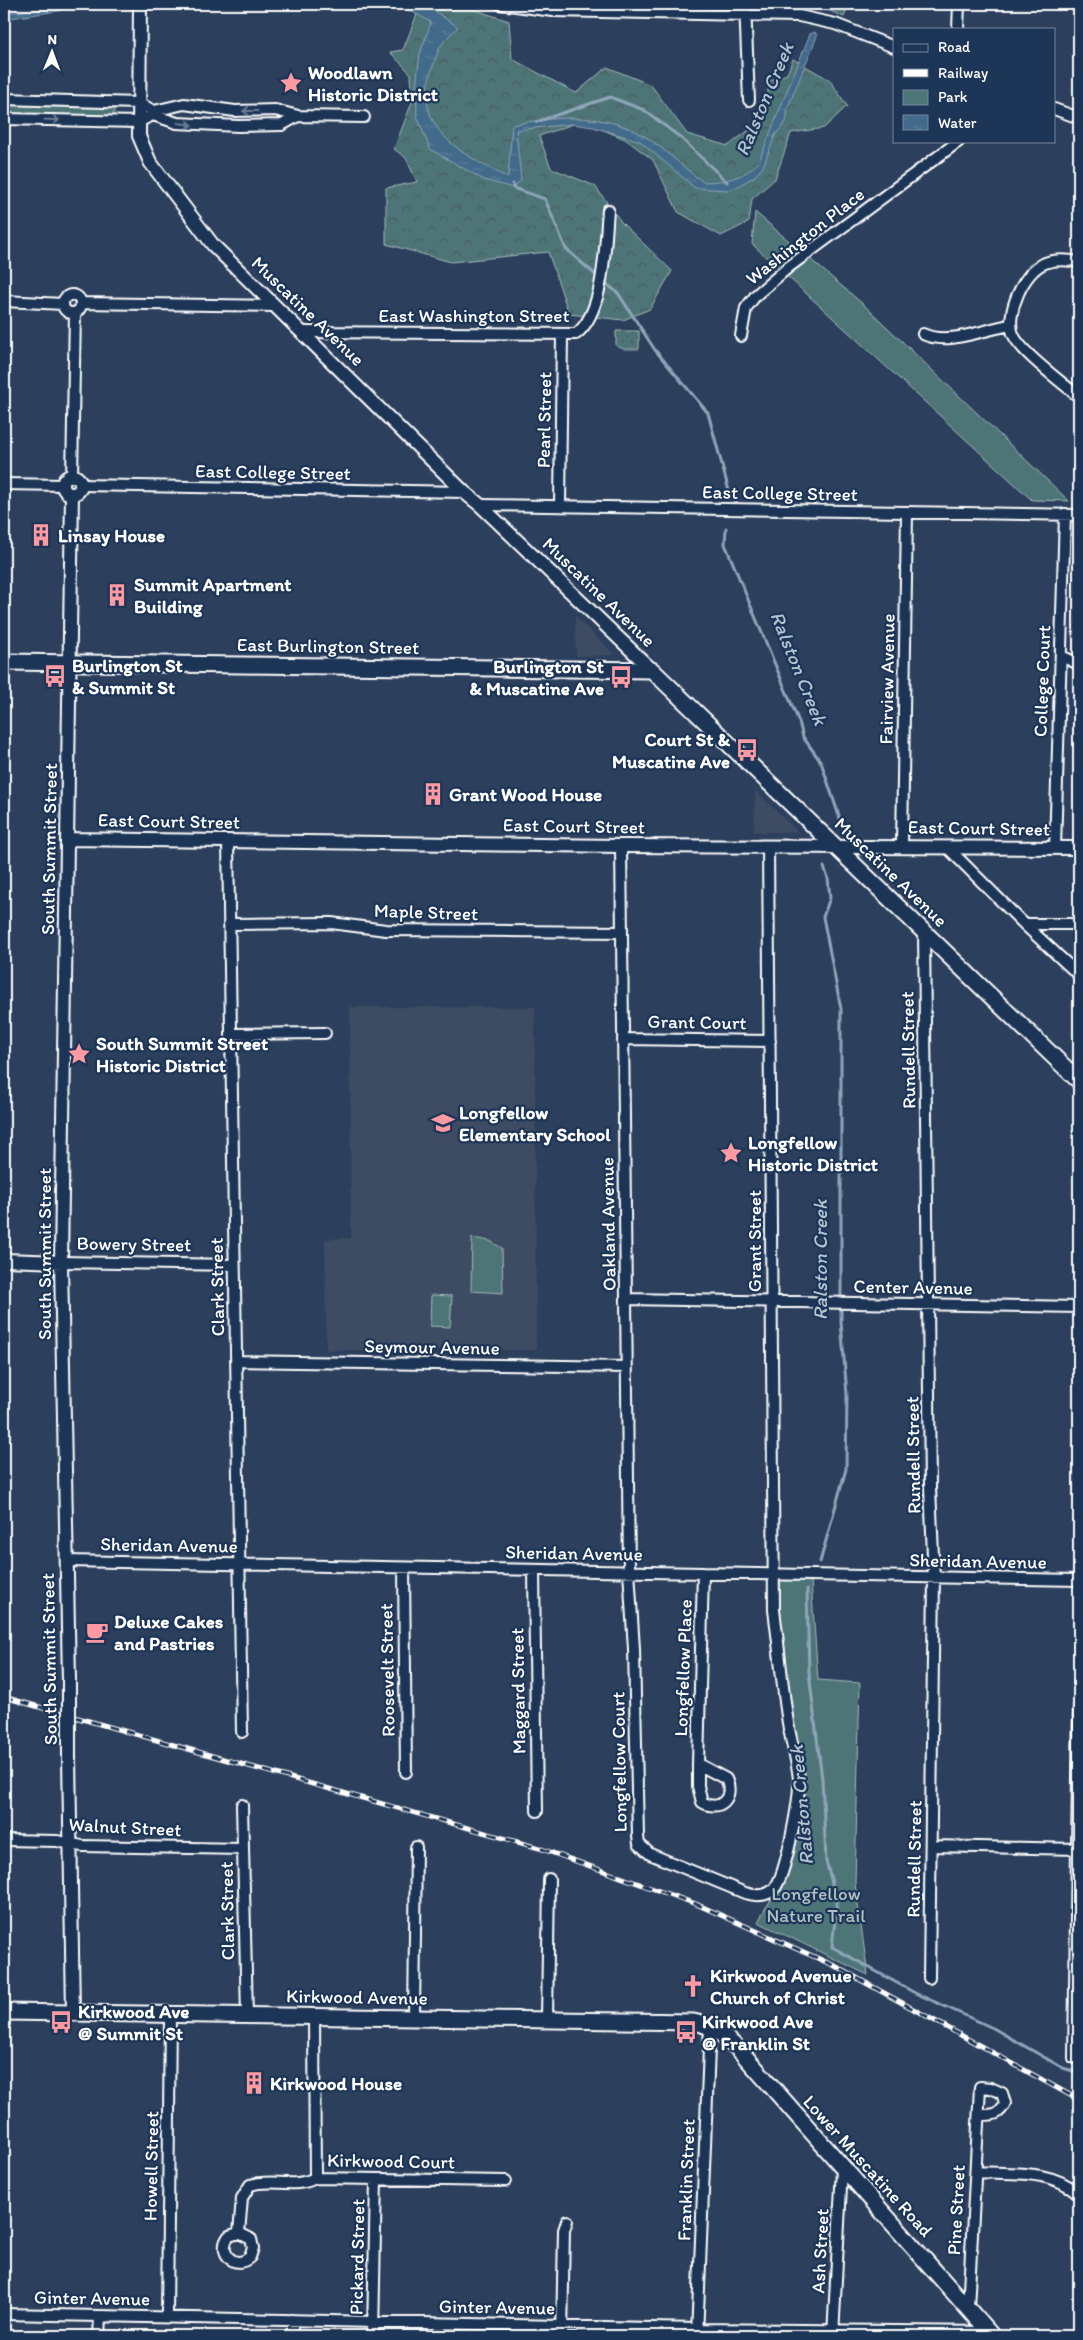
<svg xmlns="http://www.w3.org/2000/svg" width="1083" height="2340" viewBox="0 0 1083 2340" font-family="Itim,sans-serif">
  <defs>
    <pattern id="grass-tufts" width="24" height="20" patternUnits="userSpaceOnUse" patternTransform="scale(1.25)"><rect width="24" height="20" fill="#4d7477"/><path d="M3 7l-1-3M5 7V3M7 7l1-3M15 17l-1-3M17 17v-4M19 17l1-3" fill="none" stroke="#4c5c5d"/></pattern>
    <pattern id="forest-crowns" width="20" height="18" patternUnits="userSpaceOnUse" patternTransform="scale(1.25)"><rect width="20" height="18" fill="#4d7477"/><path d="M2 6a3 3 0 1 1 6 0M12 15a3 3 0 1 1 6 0" fill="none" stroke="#4c5c5d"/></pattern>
    <pattern id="garden-dots" width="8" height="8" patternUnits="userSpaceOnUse" patternTransform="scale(1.25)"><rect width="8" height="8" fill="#4d7477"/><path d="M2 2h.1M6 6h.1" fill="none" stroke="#4c5c5d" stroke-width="1.8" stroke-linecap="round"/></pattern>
    <pattern id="water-ripples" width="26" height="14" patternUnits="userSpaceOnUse" patternTransform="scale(1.25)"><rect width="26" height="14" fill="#426a8a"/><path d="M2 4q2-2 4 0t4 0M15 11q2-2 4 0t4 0" fill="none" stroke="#5e809c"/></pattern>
  </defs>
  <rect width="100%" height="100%" fill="#2c3f5c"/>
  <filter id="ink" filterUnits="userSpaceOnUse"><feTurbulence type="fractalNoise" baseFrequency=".02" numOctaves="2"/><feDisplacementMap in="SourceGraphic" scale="10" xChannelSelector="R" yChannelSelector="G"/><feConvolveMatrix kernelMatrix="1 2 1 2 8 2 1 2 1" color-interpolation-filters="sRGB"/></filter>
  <g filter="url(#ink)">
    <path fill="#3e4c63" d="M575,616l40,39 -39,1z
      M755,790l43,42h-44z
      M350,1007h185l1,343h-210l-1,-111 26,-1z"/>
    <path fill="url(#grass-tufts)" stroke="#a6babb" d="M4,103l110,4v10l-110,-2z"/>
    <path fill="url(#forest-crowns)" stroke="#a6babb" d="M421,4h36l52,17 3,38 64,34 31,-26 44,18 36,49 41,12 37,-28 4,-37 18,-7 6,-15 37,21 17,26 -23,22 -33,5 -16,46 -23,20 -3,23 -28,14 -43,-24 -25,-52 -28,-21 -43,-18 -43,15 12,32 44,18 27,37 50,48 -22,38 -27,11 -54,-6 -21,-62 -97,10 -65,-18v-56l31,-6 -11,-24 -12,-9 18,-47 -1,-28 -21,-22 13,-2z"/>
    <path fill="#4d7477" stroke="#a6babb" d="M814,4h35l-5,13z
      M755,212l109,93 205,196 -37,-1 -280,-256z
      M472,1238l18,3 12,7 1,45 -32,-2z
      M431,1295l21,1 -2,31 -20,-1z
      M780,1580h31l7,100 42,3 -5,200 13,92 -110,-53c7,-15 17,-27 24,-42l21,-97 -3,-30 -9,-44 -11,-102z"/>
    <path fill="url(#garden-dots)" stroke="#a6babb" d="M616,331h23v18h-15l-8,-3z"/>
    <path fill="url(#water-ripples)" stroke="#8ea6b9" d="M67,4h13l-22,7 -54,8v-6l52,-5z
      M397,4h27l34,23c-19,18 -19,20 -27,45 -19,59 34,83 77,106l4,-53c46,-10 100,-13 140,16 18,13 33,28 51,41 20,0 43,-4 56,-21l51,-127 5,-2 2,4 -29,71 -2,15 -11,13 -12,32 -8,9 -20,12 -7,2 -33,-2 -55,-47 -47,-14 -21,-3 -56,6 5,50 -8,8 -29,-8 -54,-31 -13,-33 -1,-30 4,-32 11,-32z"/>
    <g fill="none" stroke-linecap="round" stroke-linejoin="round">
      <path stroke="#8ea6b9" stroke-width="3" d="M536,122l74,-25 34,13 37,28 46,44
        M513,184v4l32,11 21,50 32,28
        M603,281l15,12 37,57 53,63 21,78
        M726,528l-1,16 74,178 4,15 18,25 20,60
        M820,1562l26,-93 1,-74 -6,-73v-313l-18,-92 7,-19 -2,-20 -4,-11
        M807,1590l2,83 13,106 4,82 11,40 -5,46 83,46 78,35 70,40 16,5"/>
      <defs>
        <path id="minor" d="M500,4l53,7 246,5 36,8 59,23
          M745,4l4,96
          M958,29l1,-25
          M4,99l134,4 16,8 30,-7 51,7 40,-1 23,6 66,1
          M1054,109l25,9
          M4,119l134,3 15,-7 24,8 61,3 44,-1 16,-9
          M1079,262c-11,-2 -23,-3 -34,1 -21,7 -40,51 -32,71 7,18 50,49 66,63
          M63 304a9 9 0 1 1 18 0a9 9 0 1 1-18 0Z
          M4,301l59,3
          M81,303l192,3
          M301,332l275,2c29,-22 29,-91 32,-124
          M923,334c25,12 61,-5 88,-9
          M741,336l5,-28 10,-13 34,-29 169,-125
          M72,476l3,-163
          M4,484l59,1
          M81,485l383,7
          M480,505l599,10
          M560,506l2,-171
          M1061,656l18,8
          M228,841l14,891
          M621,846l8,725 5,78 4,187 1,8 11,10 95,39c10,3 21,4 29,-4 12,-13 26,-91 25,-110 -2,-20 -8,-37 -11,-56 -6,-38 -9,-76 -14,-113l-6,-764
          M902,846l5,-334
          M947,847l77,77h55
          M1055,848l10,-334
          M229,924l102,-1 55,7 236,2
          M1024,924l55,51
          M924,931l6,556 4,91 -5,400
          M231,1034l94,-1
          M623,1039l147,2
          M61,1262l173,3
          M626,1299l453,8
          M236,1361l391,6
          M67,1561l1012,19
          M404,1568l2,204
          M534,1570l3,241
          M698,1764l28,15c9,18 -6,34 -24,23l-4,-16v-22l5,-191
          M242,1805l5,211
          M4,1840l53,1 25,5 161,3
          M932,1846l147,3
          M314,2017l1,161
          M414,2018l2,-171
          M547,2020l2,-141
          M1074,2058l5,-351
          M976,2172c34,2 76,-3 103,22
          M315,2178l191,3
          M239,2233l12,6 2,9 -3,9c-15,14 -34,-5 -21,-21l10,-3 3,-35 8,-13c21,-7 45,4 65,-7
          M968,2308l12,-221 11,1 11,5 3,10c-6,13 -13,12 -26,12
          M4,2314l693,15 292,3
          M167,2317l3,-302
          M99,2336l1,-19
          M292,2336v-16
          M373,2336l3,-157
          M562,2336l2,-106 3,-9
          M697,2336l13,-311
          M833,2336l9,-168"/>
        <path id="tertiary" d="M140,4l-1,132 11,26 63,83 251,247 16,13 172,165
          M63 485a9 9 0 1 1 18 0a9 9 0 1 1-18 0Z
          M68,839l553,7 458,2
          M4,1260l57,2
          M69,1680l-8,-418 11,-768
          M69,1757l4,256"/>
        <path id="secondary" d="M4,662l648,8 427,411
          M4,2012l690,10c21,4 33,16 48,31l250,283"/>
      </defs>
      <use href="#minor" stroke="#fff" stroke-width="14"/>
      <use href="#tertiary" stroke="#fff" stroke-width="16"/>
      <use href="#secondary" stroke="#fff" stroke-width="19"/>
      <use href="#minor" stroke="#1d3557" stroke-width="10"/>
      <use href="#tertiary" stroke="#1d3557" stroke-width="12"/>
      <use href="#secondary" stroke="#1d3557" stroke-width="15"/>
      <defs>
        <path id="rail" d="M4,1697l535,151 157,56 139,62 244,134"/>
      </defs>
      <use href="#rail" stroke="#fff" stroke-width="5"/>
      <use href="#rail" stroke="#1d3557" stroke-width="3" stroke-dasharray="9" stroke-linecap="butt"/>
      <defs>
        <path id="tertiary-bridge" d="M69,1757v-77"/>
      </defs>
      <use href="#tertiary-bridge" stroke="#fff" stroke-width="16" stroke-linecap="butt"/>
      <use href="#tertiary-bridge" stroke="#1d3557" stroke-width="12"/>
    </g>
    <defs><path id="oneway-shaft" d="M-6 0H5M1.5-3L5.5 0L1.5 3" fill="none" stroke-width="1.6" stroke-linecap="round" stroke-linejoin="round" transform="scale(1.25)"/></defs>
    <g stroke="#6c7c92">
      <use href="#oneway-shaft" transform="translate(250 111) rotate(-180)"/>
      <use href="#oneway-shaft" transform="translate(52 120) rotate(1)"/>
      <use href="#oneway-shaft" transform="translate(185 124) rotate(7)"/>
    </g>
  </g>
  <defs>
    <symbol id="sight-bare" viewBox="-9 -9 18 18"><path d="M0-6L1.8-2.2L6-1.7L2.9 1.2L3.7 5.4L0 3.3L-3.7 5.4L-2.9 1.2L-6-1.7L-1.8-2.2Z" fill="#ff9aa2" stroke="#1d3557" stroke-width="2.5" paint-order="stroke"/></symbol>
    <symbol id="building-bare" viewBox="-9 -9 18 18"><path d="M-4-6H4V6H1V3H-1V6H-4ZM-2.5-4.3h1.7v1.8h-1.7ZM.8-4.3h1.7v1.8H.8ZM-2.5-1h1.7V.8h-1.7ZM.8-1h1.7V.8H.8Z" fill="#ff9aa2" stroke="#1d3557" stroke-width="2.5" paint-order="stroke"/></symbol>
    <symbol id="bus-bare" viewBox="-9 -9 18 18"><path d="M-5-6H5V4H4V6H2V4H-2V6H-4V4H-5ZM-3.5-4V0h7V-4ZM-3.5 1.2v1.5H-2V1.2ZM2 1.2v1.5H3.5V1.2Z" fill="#ff9aa2" stroke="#1d3557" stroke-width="2.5" paint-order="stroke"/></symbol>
    <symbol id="school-bare" viewBox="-9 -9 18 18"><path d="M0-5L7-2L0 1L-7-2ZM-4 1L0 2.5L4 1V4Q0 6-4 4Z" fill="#ff9aa2" stroke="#1d3557" stroke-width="2.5" paint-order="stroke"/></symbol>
    <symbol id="cafe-bare" viewBox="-9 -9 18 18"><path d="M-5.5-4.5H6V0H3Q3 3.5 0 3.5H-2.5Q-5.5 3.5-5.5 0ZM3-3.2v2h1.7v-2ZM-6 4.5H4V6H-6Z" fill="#ff9aa2" stroke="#1d3557" stroke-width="2.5" paint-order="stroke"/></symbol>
    <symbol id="church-bare" viewBox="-9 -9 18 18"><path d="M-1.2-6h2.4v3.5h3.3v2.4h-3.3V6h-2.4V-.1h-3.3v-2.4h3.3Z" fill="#ff9aa2" stroke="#1d3557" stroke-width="2.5" paint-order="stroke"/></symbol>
  </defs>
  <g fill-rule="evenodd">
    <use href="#sight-bare" x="275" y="67" width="32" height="32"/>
    <use href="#building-bare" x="25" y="519" width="32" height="32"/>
    <use href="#building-bare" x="101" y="579" width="32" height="32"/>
    <use href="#bus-bare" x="39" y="660" width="32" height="32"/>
    <use href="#bus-bare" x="605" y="661" width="32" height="32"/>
    <use href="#bus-bare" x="731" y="734" width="32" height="32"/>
    <use href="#building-bare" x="417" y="778" width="32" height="32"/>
    <use href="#sight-bare" x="63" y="1038" width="32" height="32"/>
    <use href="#school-bare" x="427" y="1107" width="32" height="32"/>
    <use href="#sight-bare" x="715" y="1137" width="32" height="32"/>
    <use href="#cafe-bare" x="81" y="1616" width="32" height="32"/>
    <use href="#church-bare" x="677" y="1970" width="32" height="32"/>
    <use href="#bus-bare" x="45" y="2006" width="32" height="32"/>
    <use href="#bus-bare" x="670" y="2016" width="32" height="32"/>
    <use href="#building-bare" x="238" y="2067" width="32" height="32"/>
  </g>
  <g text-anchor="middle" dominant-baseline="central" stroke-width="4.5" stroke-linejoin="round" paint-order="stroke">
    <g font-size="19" font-weight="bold" fill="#fff" stroke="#1d3557" text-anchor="start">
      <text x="308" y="72">Woodlawn<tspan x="308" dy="22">Historic District</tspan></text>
      <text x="58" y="535">Linsay House</text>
      <text x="134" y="584">Summit Apartment<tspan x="134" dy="22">Building</tspan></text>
      <text x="72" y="665">Burlington St<tspan x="72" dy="22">&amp; Summit St</tspan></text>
      <text x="604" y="666" text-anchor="end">Burlington St<tspan x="604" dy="22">&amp; Muscatine Ave</tspan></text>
      <text x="730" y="739" text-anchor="end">Court St &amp;<tspan x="730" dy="22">Muscatine Ave</tspan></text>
      <text x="449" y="794">Grant Wood House</text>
      <text x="96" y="1043">South Summit Street<tspan x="96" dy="22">Historic District</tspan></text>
      <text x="459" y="1112">Longfellow<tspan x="459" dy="22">Elementary School</tspan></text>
      <text x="748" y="1142">Longfellow<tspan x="748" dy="22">Historic District</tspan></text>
      <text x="114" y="1621">Deluxe Cakes<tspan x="114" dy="22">and Pastries</tspan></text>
      <text x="710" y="1975">Kirkwood Avenue<tspan x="710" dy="22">Church of Christ</tspan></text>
      <text x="78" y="2011">Kirkwood Ave<tspan x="78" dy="22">@ Summit St</tspan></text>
      <text x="702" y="2021">Kirkwood Ave<tspan x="702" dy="22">@ Franklin St</tspan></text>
      <text x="270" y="2083">Kirkwood House</text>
    </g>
    <g font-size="19" fill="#fff" stroke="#1d3557">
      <text transform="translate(805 236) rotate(-38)">Washington Place</text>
      <text transform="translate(308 311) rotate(44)">Muscatine Avenue</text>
      <text x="474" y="315">East Washington Street</text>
      <text transform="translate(544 420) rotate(-89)">Pearl Street</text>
      <text transform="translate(273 472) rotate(1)">East College Street</text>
      <text transform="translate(780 493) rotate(1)">East College Street</text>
      <text transform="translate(599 592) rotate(44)">Muscatine Avenue</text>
      <text transform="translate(328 646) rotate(1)">East Burlington Street</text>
      <text transform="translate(887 679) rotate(-89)">Fairview Avenue</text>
      <text transform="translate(1042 681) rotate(-88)">College Court</text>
      <text transform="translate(169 821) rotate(1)">East Court Street</text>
      <text transform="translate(574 826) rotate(1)">East Court Street</text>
      <text transform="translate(979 828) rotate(1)">East Court Street</text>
      <text transform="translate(49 849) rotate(-89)">South Summit Street</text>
      <text transform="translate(891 872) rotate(44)">Muscatine Avenue</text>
      <text transform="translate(426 912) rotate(2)">Maple Street</text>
      <text transform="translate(697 1022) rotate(1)">Grant Court</text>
      <text transform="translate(908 1050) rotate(-91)">Rundell Street</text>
      <text transform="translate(608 1224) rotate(-91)">Oakland Avenue</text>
      <text transform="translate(754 1241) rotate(-90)">Grant Street</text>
      <text transform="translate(134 1244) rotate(1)">Bowery Street</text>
      <text transform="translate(44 1254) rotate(-90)">South Summit Street</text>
      <text transform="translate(217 1287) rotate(-91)">Clark Street</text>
      <text transform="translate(913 1287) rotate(1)">Center Avenue</text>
      <text transform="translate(432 1347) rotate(1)">Seymour Avenue</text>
      <text transform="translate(913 1455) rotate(-91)">Rundell Street</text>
      <text transform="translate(169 1545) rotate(1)">Sheridan Avenue</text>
      <text transform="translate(574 1553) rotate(1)">Sheridan Avenue</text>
      <text transform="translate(978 1561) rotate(1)">Sheridan Avenue</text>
      <text transform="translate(49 1659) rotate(-91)">South Summit Street</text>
      <text transform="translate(683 1668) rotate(-88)">Longfellow Place</text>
      <text transform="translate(387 1670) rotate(-91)">Roosevelt Street</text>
      <text transform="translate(518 1691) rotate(-91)">Maggard Street</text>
      <text transform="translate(619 1762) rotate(-91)">Longfellow Court</text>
      <text transform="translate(125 1827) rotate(3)">Walnut Street</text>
      <text transform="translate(914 1859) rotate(-89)">Rundell Street</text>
      <text transform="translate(227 1911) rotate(-91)">Clark Street</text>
      <text transform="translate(357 1997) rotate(1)">Kirkwood Avenue</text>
      <text transform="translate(391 2161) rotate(1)">Kirkwood Court</text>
      <text transform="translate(151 2166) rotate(-89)">Howell Street</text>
      <text transform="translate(868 2166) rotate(48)">Lower Muscatine Road</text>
      <text transform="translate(686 2180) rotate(-88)">Franklin Street</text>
      <text transform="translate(956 2210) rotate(-87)">Pine Street</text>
      <text transform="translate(820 2251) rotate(-87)">Ash Street</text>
      <text transform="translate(357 2257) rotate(-89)">Pickard Street</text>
      <text transform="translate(92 2298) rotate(1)">Ginter Avenue</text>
      <text transform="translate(497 2307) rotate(1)">Ginter Avenue</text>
    </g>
    <g font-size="19" fill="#afc0c2" stroke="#1d3557">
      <text x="816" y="1893">Longfellow<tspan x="816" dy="22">Nature Trail</tspan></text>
    </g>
    <g font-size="20" font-style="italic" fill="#b3c3d0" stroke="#1d3557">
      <text transform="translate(764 99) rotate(-67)">Ralston Creek</text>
      <text transform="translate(799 668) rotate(68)">Ralston Creek</text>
      <text transform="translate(820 1260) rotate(-90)">Ralston Creek</text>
      <text transform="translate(801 1805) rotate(-95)">Ralston Creek</text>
    </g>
  </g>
  <rect width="1083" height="2340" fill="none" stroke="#1d3557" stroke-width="20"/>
  <rect x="10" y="10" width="1063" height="2320" fill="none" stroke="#fff" stroke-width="2" filter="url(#ink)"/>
  <rect x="893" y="28" width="162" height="115" fill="#1d3557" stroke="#77869a"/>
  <rect x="903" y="44" width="25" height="8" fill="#1d3557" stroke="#77869a"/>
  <text x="938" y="52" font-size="15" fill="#ffffff">Road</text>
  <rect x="903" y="69" width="25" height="8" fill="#ffffff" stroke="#77869a"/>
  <text x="938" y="78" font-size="15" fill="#ffffff">Railway</text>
  <rect x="903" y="90" width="25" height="15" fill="#4d7477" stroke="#77869a"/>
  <text x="938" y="102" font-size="15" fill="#ffffff">Park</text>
  <rect x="903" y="115" width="25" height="15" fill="url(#water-ripples)" stroke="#77869a"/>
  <text x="938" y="128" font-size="15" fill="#ffffff">Water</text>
  <g transform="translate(52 52) rotate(1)" stroke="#1d3557" stroke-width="4" paint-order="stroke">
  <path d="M0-4L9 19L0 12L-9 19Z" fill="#ffffff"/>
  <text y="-8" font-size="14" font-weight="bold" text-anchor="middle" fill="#ffffff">N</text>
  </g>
</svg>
